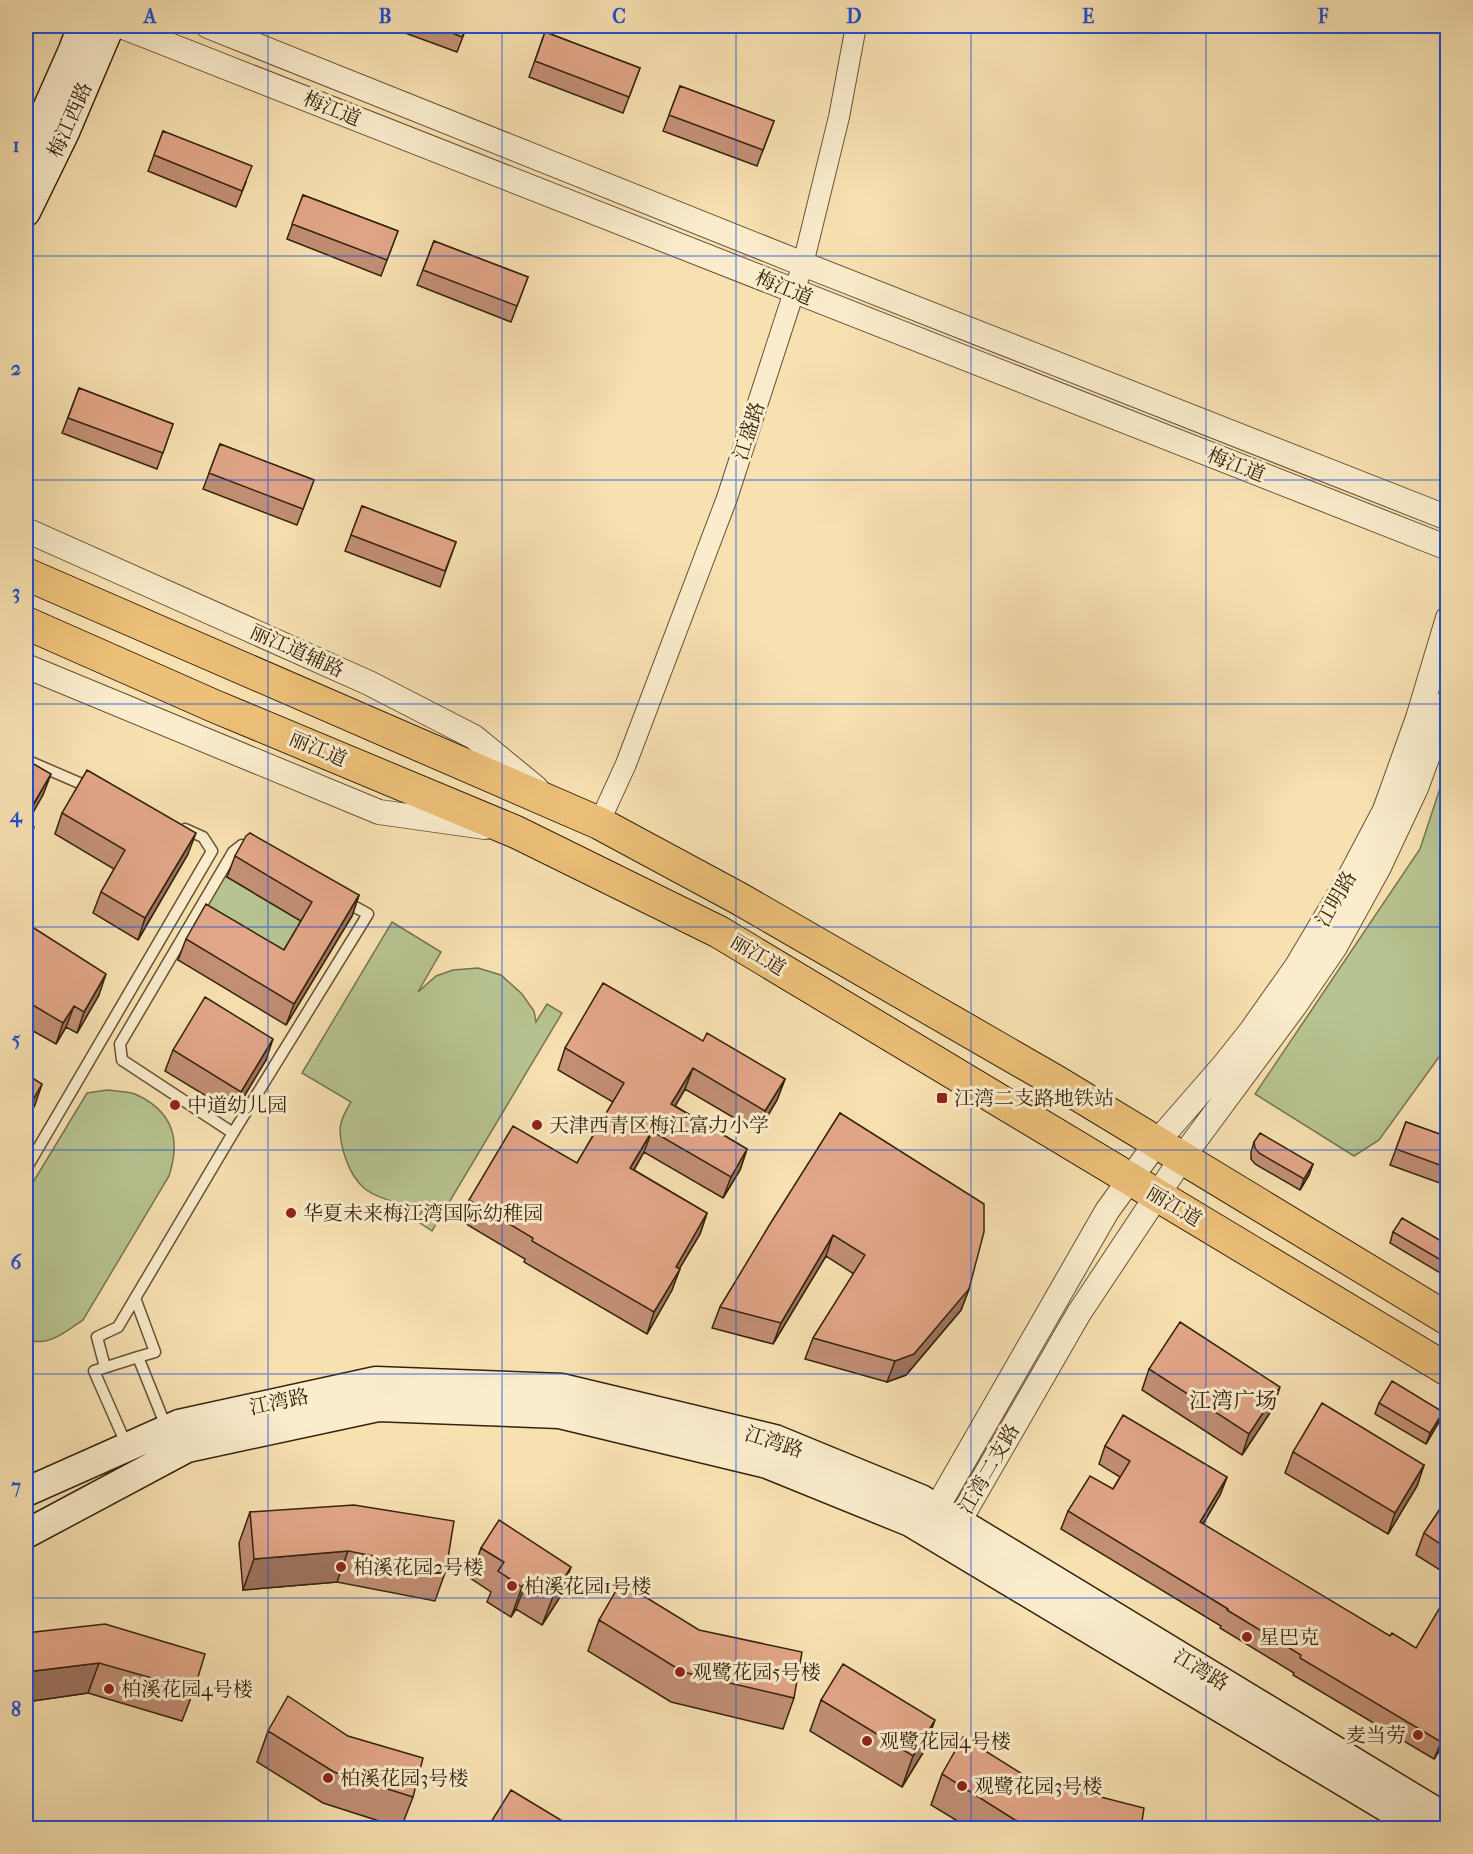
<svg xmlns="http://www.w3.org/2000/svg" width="1473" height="1854" viewBox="0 0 1473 1854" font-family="'IM FELL French Canon','Noto Serif SC',serif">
  <rect width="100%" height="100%" fill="#f8e1b1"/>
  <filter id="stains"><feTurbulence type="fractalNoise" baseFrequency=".00333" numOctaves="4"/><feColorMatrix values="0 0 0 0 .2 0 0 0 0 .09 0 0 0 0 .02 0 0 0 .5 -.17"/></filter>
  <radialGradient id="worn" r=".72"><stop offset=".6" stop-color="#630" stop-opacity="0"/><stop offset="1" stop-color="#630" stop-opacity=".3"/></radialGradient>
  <path fill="#b7c491" stroke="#76744f" stroke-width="1.5" d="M1447,767v279l-68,94 -25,16 -99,-62 165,-245z
    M225,876l79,47 -28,48 -80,-47z
    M392,922l49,30 -23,40 18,-16 17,-6 25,-2 23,7 21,19 12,17 2,11 11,-18 15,9 -130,218 -15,-10 9,-19c-4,1 -9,4 -14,4 -11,-1 -40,-10 -48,-18 -15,-13 -24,-40 -24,-60 1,-9 6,-18 11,-26l-49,-29z
    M107,1090c9,1 20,1 28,4 38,17 46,45 34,82l-86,144c-14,9 -32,25 -49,21l-1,4 -7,-1v-150l61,-101z"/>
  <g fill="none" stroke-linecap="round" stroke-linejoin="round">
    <defs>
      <path id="service" d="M26,760l65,28
        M233,1133l135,-219 -24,-13
        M26,1169l186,-318 -9,-14 -18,-8
        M135,1298l20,54 -17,5
        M105,1367l-8,-30 21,-10 115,-194 -111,-73 -2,-16 113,-192 9,-7 10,6
        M127,1446l-33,-75 44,-14 29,72"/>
      <path id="minor" d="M599,823l27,-59 101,-266 76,-234 36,-147 17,-91"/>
      <path id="tertiary" d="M121,26l1327,522
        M208,26l595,238 645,254
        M26,530l343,153 105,54 62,51
        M26,666l353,146 106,15
        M935,1526l1,-17 171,-298 50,-69 67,-77 27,-34 46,-65 50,-84 38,-72 33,-92 30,-100
        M944,1531l14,-8 121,-210 103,-155 114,-154 39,-57 44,-80 37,-79 32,-87"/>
      <path id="secondary" d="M26,156l47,-106 9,-24
        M26,212l39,-80 45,-106
        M26,1492l153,-68 197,-43 186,7 213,51 146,60 527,320
        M26,1534l161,-86 191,-41 181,7 208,50 143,58 511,306"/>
      <path id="primary" d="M26,574l573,249 139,75 319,184 391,237
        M26,623l188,83 302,126 203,100 729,438"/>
    </defs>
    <use href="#service" stroke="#665236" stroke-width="13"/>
    <use href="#minor" stroke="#665236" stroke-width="22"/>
    <use href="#tertiary" stroke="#665236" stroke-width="26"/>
    <use href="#secondary" stroke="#35230d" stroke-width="31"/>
    <use href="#primary" stroke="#35230d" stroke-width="34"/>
    <use href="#service" stroke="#faeccc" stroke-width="10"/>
    <use href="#minor" stroke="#faeccc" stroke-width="20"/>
    <use href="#tertiary" stroke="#faeccc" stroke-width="24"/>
    <use href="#secondary" stroke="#faeccc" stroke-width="28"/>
    <use href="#primary" stroke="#ecc078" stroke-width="32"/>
  </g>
  <path fill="#c28f75" stroke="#35230d" stroke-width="1.5" d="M386,26h81l-10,26z
    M545,32l95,36 -17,45 -94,-36z
    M680,86l94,35 -17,45 -94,-35z
    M163,131l83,51 -10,25 -88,-36z
    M303,195l95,36 -17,45 -94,-37z
    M434,241l94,36 -17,45 -94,-37z
    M79,388l94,36 -16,45 -95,-36z
    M220,444l94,36 -17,45 -94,-36z
    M362,506l94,36 -16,45 -95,-36z
    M62,813l126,41 -50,86 -45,-27 8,-21 13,-23 -59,-35z
    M235,856l124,39 -7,21 -66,109 -108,-65 8,-21 98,11 17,-29 -74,-44z
    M26,923l73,72 -22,38 -11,-6 -10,17 -30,-17z
    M703,1041l82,38 -8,21 -19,32 -73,-43 -10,17 72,43 -7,21 -17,28 -79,-46 -10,18 73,43 -7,21 -21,35 -7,21 -25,44 -123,-72 1,-3 -64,-38 8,-21 108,-37 36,-61 -55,-32 7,-22z
    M173,1050l93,10 -32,53 -69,-42z
    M840,1113l129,176 -8,21 -55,65 -19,7 -82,-23 8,-21 41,-64 -28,-18 -53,88 -61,-16 8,-21z
    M1406,1122l42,15v49l-58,-21z
    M1254,1142l59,22 -4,11 -9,15 -45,-26 -4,-5v-7z
    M1393,1232l55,13v20l-6,9 -52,-31z
    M1149,1369l124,39 -31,47 -100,-65z
    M1379,1403l60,19 -13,22 -51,-30z
    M1105,1446l122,31 -7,18 -17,29 241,167 4,46 -14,22 -141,-84 1,-2 -74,-45 1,-2 -160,-97 7,-18 45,-22 7,-12 -21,-13z
    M1293,1452l131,13 -7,21 -29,48 -103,-61z
    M1448,1497v78l-32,-20 8,-22z
    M250,1512l196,58 -11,31 -98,-19 -94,8 -4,-47z
    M481,1548l79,49 -18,28 -26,-16 -5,8 -24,-15 4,-10 -21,-14z
    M599,1620l195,78 -11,31 -112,-27 -83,-51z
    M26,1633l168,57 -12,31 -94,-28 -62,9z
    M821,1700l103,51 -22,36 -92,-56z
    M268,1731l145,66 -12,31 -78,-25 -66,-41z
    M942,1774l88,5 111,49h-172l-38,-23z
    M491,1822l83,6h-86z"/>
  <path fill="#9e745f" stroke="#35230d" stroke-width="1.5" d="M51,774l-8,21 -17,30v-8z
    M34,827l-8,23v-8z
    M196,833l-8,21 -50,86 7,-22z
    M359,895l-7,21 -66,109 8,-21z
    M106,974l-7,21 -22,38 7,-21z
    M74,1006l-8,21 -10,17 7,-21z
    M273,1039l-7,21 -32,53 7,-21z
    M693,1068l-8,21 -21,36 7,-21z
    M785,1079l-8,21 -19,32 7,-21z
    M42,1084l-7,21 -9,16v-9z
    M652,1131l-8,21 -21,37 7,-21z
    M747,1149l-7,21 -17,28 8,-21z
    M1313,1164l-4,11 -9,15 4,-11z
    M707,1213l-7,21 -32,54 8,-21z
    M833,1235l-7,21 -53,88 8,-21z
    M1448,1261v4l-6,9 4,-11z
    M680,1269l-8,21 -25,44 7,-22z
    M969,1289l-8,21 -55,65 -19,7 8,-21z
    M1280,1387l-7,21 -31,47 7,-21z
    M1443,1412l-4,10 -13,22 4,-11z
    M1424,1465l-7,21 -29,48 7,-21z
    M1227,1477l-7,18 -26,44 6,-17z
    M348,1551l-11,31 -94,8 11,-31z
    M571,1567l-11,30 -18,28 12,-31z
    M528,1578l-12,31 -5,8 11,-30z
    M99,1663l-11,30 -62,9v-30z
    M1448,1679v7l-13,21 6,-17z
    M935,1720l-11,31 -22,36 11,-31z
    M1448,1730v7l-14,22 7,-17z"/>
  <path fill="#e2a688" stroke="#35230d" stroke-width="1.5" d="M434,26h33l-5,11z
    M545,32l95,36 -11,29 -94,-36z
    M680,86l94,35 -11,29 -94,-35z
    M163,131l89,35 -10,25 -88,-36z
    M303,195l95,36 -11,29 -95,-36z
    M434,241l94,36 -11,29 -94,-36z
    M79,388l94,36 -10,29 -95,-35z
    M220,444l94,36 -11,29 -94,-36z
    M362,506l94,36 -11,29 -94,-36z
    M32,763l19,11 -25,43v-50l2,2z
    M87,770l109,63 -51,85 -44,-26 24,-42 -63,-37z
    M26,822l8,5 -8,15z
    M250,833l109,62 -65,109 -108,-65 20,-35 78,46 28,-48 -77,-46 11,-20z
    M26,923l80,51 -22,38 -10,-6 -11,17 -37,-22z
    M603,983l100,58 4,-8 78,46 -20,32 -72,-43 -22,36 76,45 -16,28 -79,-46 -22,37 77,45 -31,54 4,2 -26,43 -122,-71 1,-3 -64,-38 44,-74 64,37 47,-80 -59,-35z
    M205,997l68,42 -32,53 -68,-42z
    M26,1074l16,10 -16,28z
    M840,1113l144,91v28l-15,57 -55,65 -19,7 -82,-23 52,-83 -32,-20 -52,88 -61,-16 50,-83z
    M1406,1122l42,15v31l-52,-19z
    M1260,1133l53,31 -9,15 -45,-26 -4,-5 -1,-6z
    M1402,1218l46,27v16l-2,2 -53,-31z
    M1180,1322l100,65 -31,47 -100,-65z
    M1392,1381l51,31 -13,21 -51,-30z
    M1322,1403l102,62 -29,48 -102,-61z
    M1123,1415l104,62 -27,45 190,114 2,-3 24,15 23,-39 9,5v65l-7,11 7,3v37l-7,12 -141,-84 1,-3 -74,-45 1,-1 -160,-98 22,-35 23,13 17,-28 -25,-15z
    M1448,1497v52l-24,-16z
    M354,1505l100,16 -8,49 -98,-19 -94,8 -4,-47z
    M499,1520l72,47 -17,27 -26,-16 -6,9 -24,-16 6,-9 -23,-14z
    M621,1582l78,48 103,22 -8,46 -111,-26 -84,-52z
    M105,1624l100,30 -11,36 -95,-27 -73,9v-39z
    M843,1664l92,56 -22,36 -92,-56z
    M288,1696l60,40 75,22 -10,39 -79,-25 -66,-41z
    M963,1737l67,42 114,29 -3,20h-94l-32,-8 -73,-46z
    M511,1790l63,38h-73l-10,-6z
    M1187,1821l13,7h-17z
    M26,1823l7,2 -1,3h-6z"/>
  <path fill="none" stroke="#1d4ed8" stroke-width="1.5" stroke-opacity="0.55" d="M268,26v1802M502,26v1802M736,26v1802M971,26v1802M1206,26v1802M26,256h1422M26,480h1422M26,704h1422M26,927h1422M26,1150h1422M26,1374h1422M26,1598h1422"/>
  <g fill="#8f2418" stroke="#faeccc" stroke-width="2">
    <rect x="936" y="1092" width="12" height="12" rx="3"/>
    <circle cx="175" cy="1105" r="6"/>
    <circle cx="537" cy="1125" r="6"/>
    <circle cx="291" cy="1213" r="6"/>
    <circle cx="341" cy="1567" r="6"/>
    <circle cx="512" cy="1586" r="6"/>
    <circle cx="1247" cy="1637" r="6"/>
    <circle cx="680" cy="1672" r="6"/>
    <circle cx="109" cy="1689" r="6"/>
    <circle cx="1418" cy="1735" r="6"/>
    <circle cx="867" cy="1741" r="6"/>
    <circle cx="328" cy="1778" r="6"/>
    <circle cx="962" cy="1786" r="6"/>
  </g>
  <g text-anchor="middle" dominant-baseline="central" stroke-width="6" stroke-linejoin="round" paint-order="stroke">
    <g font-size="20" fill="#35230d" stroke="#faeccc">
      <text transform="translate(332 109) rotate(22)">梅江道</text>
      <text transform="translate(70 120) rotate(-66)">梅江西路</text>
      <text transform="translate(784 288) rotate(22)">梅江道</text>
      <text transform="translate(749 431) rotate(-72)">江盛路</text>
      <text transform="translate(1236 465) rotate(21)">梅江道</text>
      <text transform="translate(297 651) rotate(24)">丽江道辅路</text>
      <text transform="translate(318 749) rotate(23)">丽江道</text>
      <text transform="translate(1336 899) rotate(-60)">江明路</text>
      <text transform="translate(758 955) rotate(31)">丽江道</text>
      <text transform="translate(1174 1206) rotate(31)">丽江道</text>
      <text transform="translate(279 1402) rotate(-12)">江湾路</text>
      <text transform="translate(774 1442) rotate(18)">江湾路</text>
      <text transform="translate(989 1469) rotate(-60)">江湾二支路</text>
      <text transform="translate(1201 1670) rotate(31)">江湾路</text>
    </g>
    <g font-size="20" fill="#35230d" stroke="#faeccc" text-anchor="start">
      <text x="954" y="1098">江湾二支路地铁站</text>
      <text x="187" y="1105">中道幼儿园</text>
      <text x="549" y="1125">天津西青区梅江富力小学</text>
      <text x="303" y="1213">华夏未来梅江湾国际幼稚园</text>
      <text x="353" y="1567">柏溪花园2号楼</text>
      <text x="524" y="1586">柏溪花园1号楼</text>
      <text x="1259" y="1637">星巴克</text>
      <text x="692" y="1672">观鹭花园5号楼</text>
      <text x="121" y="1689">柏溪花园4号楼</text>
      <text x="1406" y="1735" text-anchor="end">麦当劳</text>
      <text x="879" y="1741">观鹭花园4号楼</text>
      <text x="340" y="1778">柏溪花园3号楼</text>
      <text x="974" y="1786">观鹭花园3号楼</text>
    </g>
    <g font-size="22" fill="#35230d" stroke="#faeccc">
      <text x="1233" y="1401">江湾广场</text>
    </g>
  </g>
  <rect width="1473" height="1854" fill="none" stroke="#f8e1b1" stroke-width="66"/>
  <rect x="33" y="33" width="1407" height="1788" fill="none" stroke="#1d4ed8" stroke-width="2"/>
  <g font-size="20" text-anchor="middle" font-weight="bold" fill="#1d4ed8">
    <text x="150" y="23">A</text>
    <text x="385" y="23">B</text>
    <text x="619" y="23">C</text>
    <text x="854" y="23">D</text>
    <text x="1088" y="23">E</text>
    <text x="1323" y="23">F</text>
    <text x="16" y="152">1</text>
    <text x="16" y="375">2</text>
    <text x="16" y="599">3</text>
    <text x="16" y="822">4</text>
    <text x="16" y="1046">5</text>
    <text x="16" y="1269">6</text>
    <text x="16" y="1493">7</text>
    <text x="16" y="1716">8</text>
  </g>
  <rect width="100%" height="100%" filter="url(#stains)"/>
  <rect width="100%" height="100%" fill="url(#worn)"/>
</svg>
